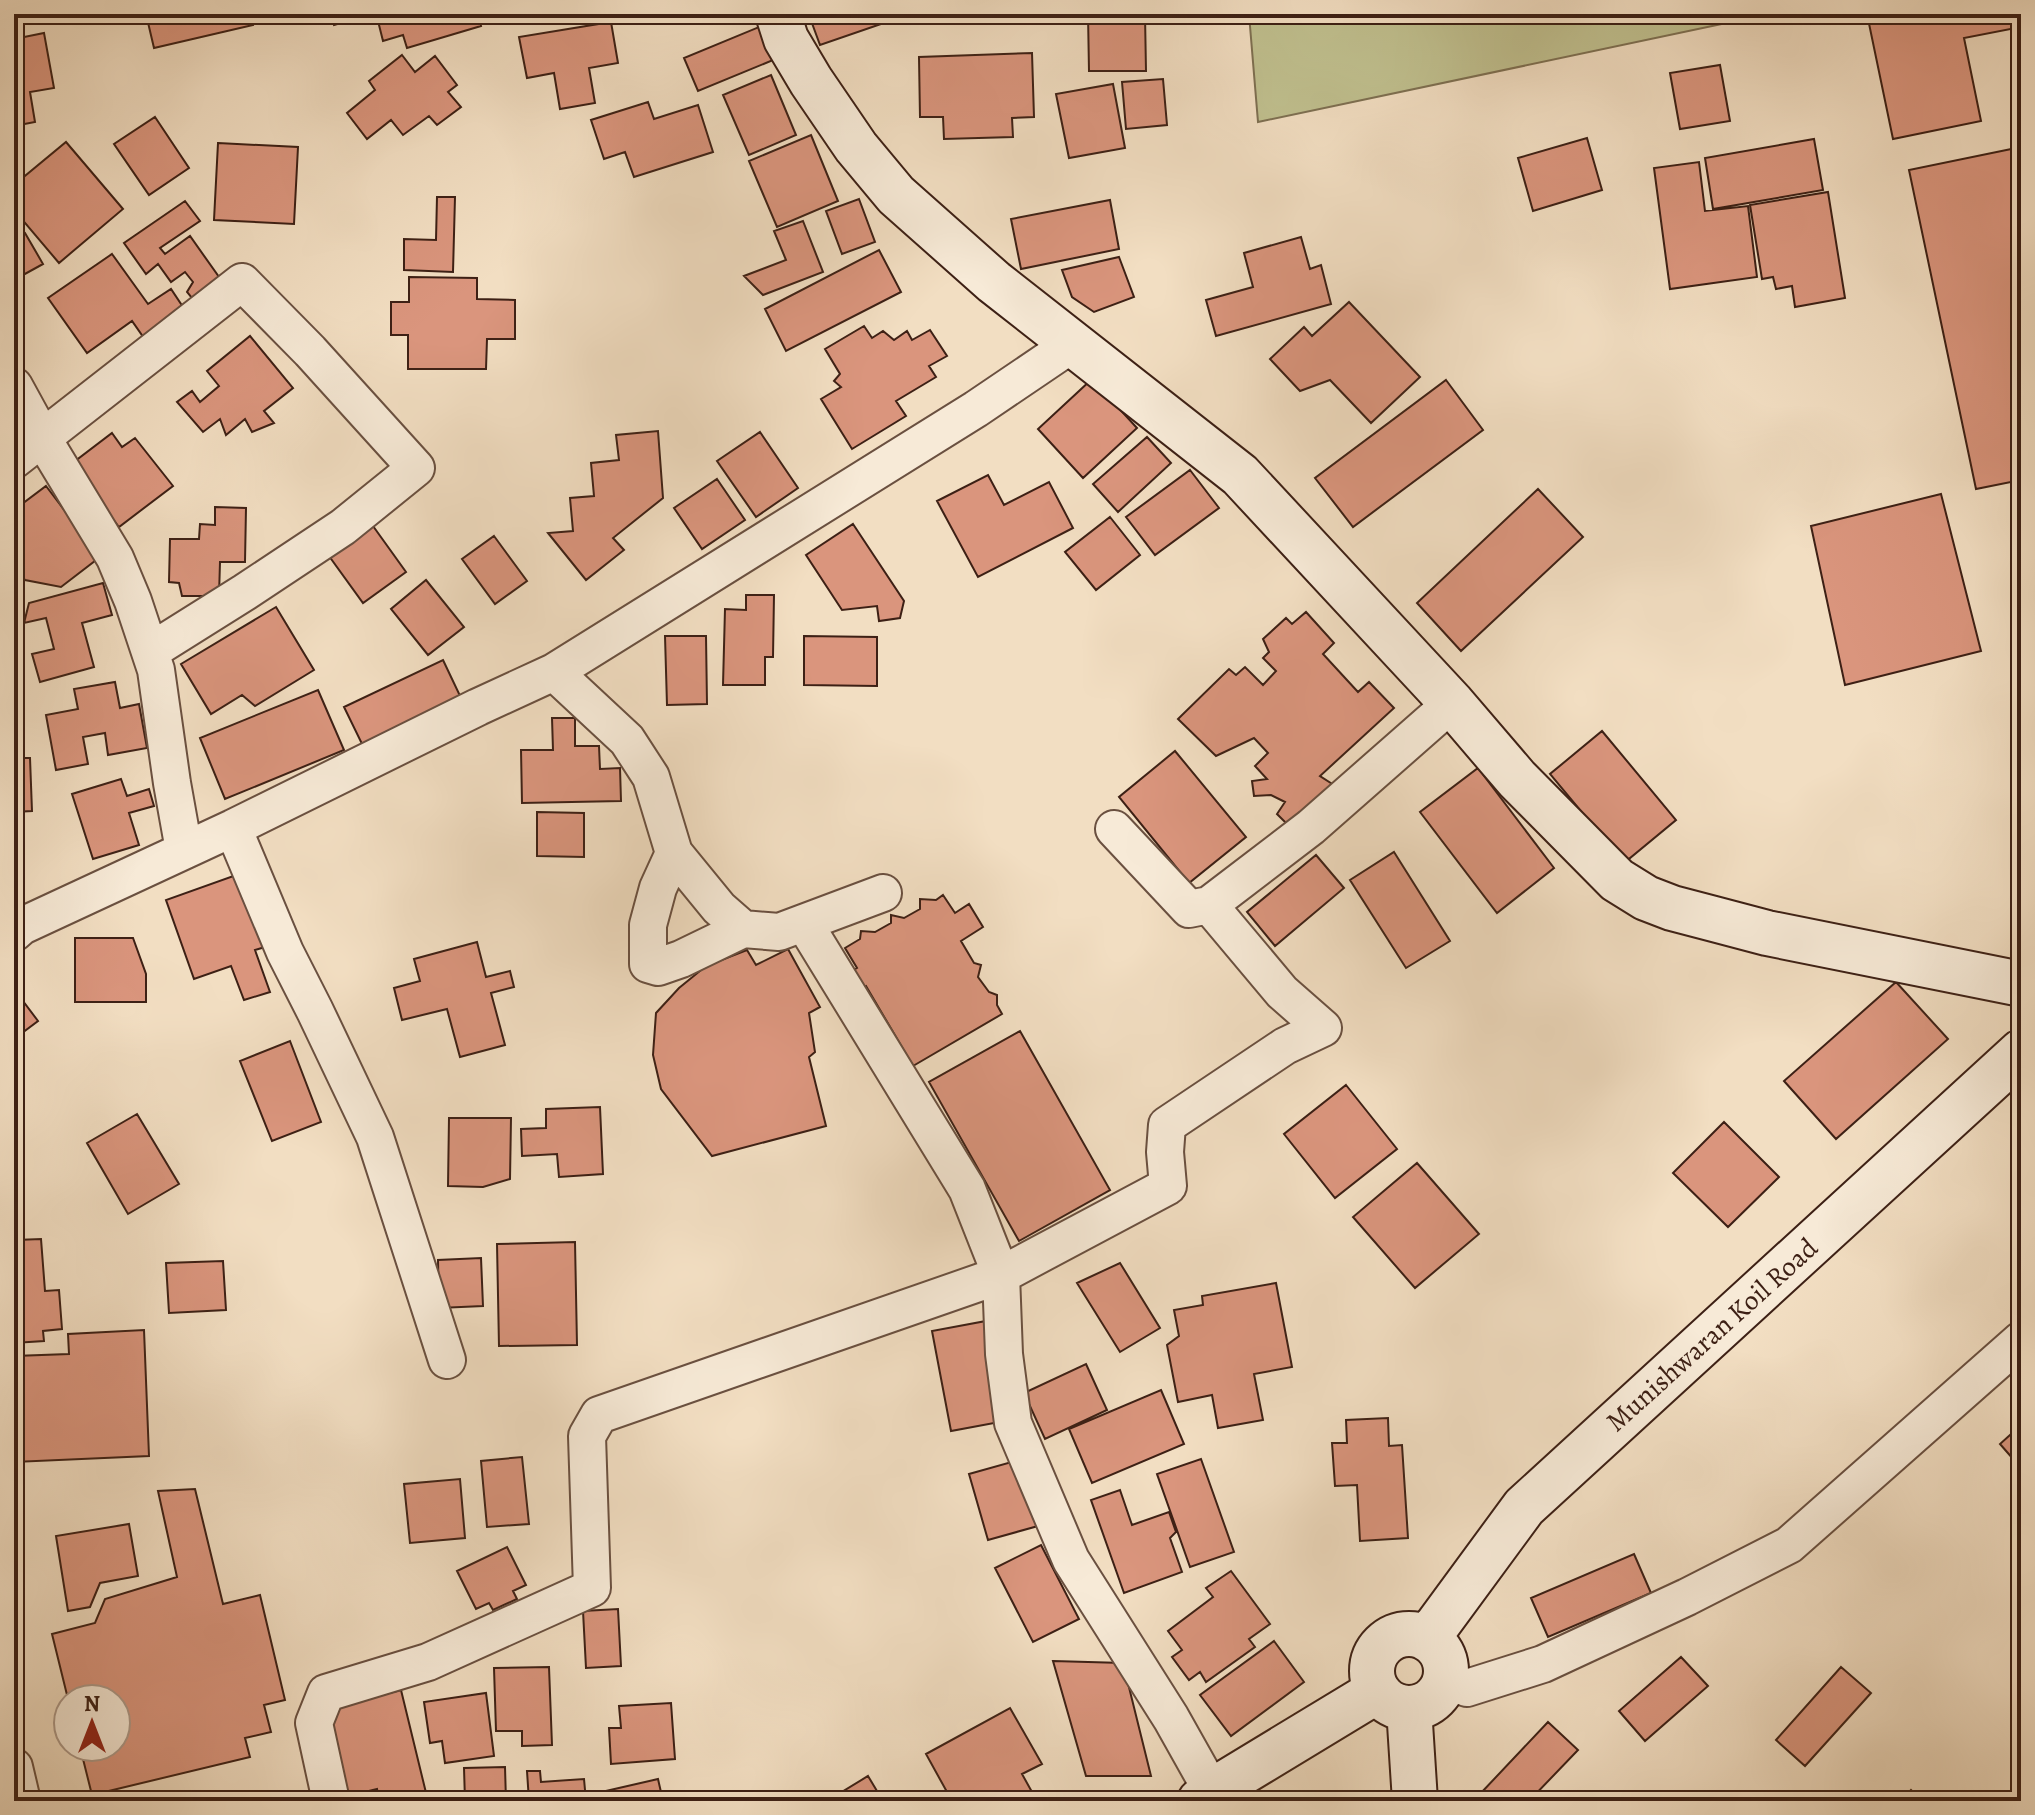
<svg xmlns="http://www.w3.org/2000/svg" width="2035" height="1815" viewBox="0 0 2035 1815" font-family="Alegreya,serif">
  <rect width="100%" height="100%" fill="#f2dec2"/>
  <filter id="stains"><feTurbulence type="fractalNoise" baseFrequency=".0025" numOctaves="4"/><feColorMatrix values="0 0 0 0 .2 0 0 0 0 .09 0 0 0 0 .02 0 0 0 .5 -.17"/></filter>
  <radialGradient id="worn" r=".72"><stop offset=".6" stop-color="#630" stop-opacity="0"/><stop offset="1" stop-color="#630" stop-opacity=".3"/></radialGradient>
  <path fill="#c0c08f" stroke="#7e7052" stroke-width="2" d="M1249,14h520l-511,108z"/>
  <path fill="#da957d" stroke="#3d2015" stroke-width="2" d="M146,14h105l2,11 -99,23z
    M331,14h27l-2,5 -22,6z
    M386,14h92l3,12 -74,22 -4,-13 -20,6 -6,-24z
    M813,14h97l-90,31 -11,-30z
    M1088,14h70l-13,1 1,56h-57z
    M1867,14h154v13l-57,11 17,83 -88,18z
    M611,22l7,41 -29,5 6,35 -35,6 -6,-36 -27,5 -8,-41z
    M764,25l14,33 -80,33 -14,-33z
    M44,33l10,55 -24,4 5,30 -21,4v-87z
    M1032,53l2,64 -22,1 1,19 -69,2 -1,-22h-23l-1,-60z
    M402,55l13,17 20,-16 22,29 -9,7 13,15 -24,18 -8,-9 -26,19 -12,-15 -24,19 -20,-26 28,-23 -6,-9z
    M1720,65l10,56 -50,8 -10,-56z
    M771,75l25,60 -47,20 -26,-60z
    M1163,79l4,46 -41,4 -4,-47z
    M1113,84l12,64 -56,10 -13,-64z
    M648,102l6,17 44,-14 15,47 -79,25 -9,-25 -21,7 -13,-39z
    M155,117l34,51 -40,27 -35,-51z
    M811,135l27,66 -61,26 -28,-66z
    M1587,138l15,52 -69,21 -15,-53z
    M1814,139l9,51 -110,19 -8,-51z
    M66,142l57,67 -64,54 -45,-53v-25z
    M218,143l80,4 -4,77 -80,-4z
    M2021,147v333l-45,9 -67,-319z
    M1699,162l6,49 43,-5 9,71 -87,12 -16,-121z
    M1828,192l17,106 -50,9 -3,-21 -16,3 -3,-12 -11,2 -12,-74z
    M437,197h18l-2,75 -49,-2v-31l32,1z
    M859,199l16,43 -33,12 -16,-43z
    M1110,200l9,49 -98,20 -10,-50z
    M185,201l15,20 -40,27 5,6 25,-18 34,48 -28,19 -9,-11 6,-10 -8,-10 -14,10 -13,-18 -12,10 -22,-31z
    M803,221l20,51 -60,23 -19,-19 42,-16 -12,-29z
    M25,233l18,31 -29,16v-41z
    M1301,237l9,32 11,-4 10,39 -115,32 -10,-36 47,-13 -9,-34z
    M879,250l22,42 -115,59 -21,-42z
    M112,254l36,50 23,-15 14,21 -41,28 -12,-17 -45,32 -39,-55z
    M1119,257l15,40 -40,15 -22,-15 -10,-27z
    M409,277l68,1v21l38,1v39h-28l-1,30h-78v-34h-17v-33h18z
    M1349,302l71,75 -49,46 -41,-43 -30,11 -30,-32 34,-32 8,9z
    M864,326l8,12 11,-7 11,9 13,-9 5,9 18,-10 17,26 -18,10 7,11 -40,24 10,15 -54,33 -31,-50 20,-12 -7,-6 6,-7 -15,-25z
    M250,336l43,52 -29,23 10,12 -22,9 -7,-13 -19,16 -6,-16 -17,13 -26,-30 15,-11 8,11 19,-16 -12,-15z
    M1092,379l45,49 -54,50 -45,-49z
    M1446,380l37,50 -130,97 -38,-49z
    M658,431l5,67 -50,40 11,12 -38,30 -38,-47 25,-2 -3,-33 24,-2 -3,-33 28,-3 -3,-25z
    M760,432l38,56 -42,29 -39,-56z
    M112,433l10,14 13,-9 38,48 -54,41 -49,-62z
    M1147,437l24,26 -53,49 -25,-28z
    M1190,470l29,38 -64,47 -29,-38z
    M988,475l16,30 45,-23 24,46 -95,49 -41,-76z
    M717,479l28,41 -43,29 -28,-41z
    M46,486l54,71 -39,30 -36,-7 -11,-16v-54z
    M1538,489l45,48 -122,114 -44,-48z
    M1941,494l40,157 -136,34 -34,-159z
    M215,507l31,1 -1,54h-25l-1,34h-37l-3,-13 -10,-1 1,-43h29l1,-15 15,1z
    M1110,517l30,38 -44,35 -31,-38z
    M853,524l51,77 -4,17 -21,3 -2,-15 -35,4 -36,-55z
    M373,526l33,46 -43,31 -34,-47z
    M494,536l33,45 -32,23 -33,-45z
    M426,580l38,47 -36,28 -37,-46z
    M103,583l9,32 -30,8 12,44 -54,15 -8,-28 22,-5 -8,-31 -22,5 5,-20z
    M746,595h28l-1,62h-8v28h-42l2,-76 21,1z
    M276,607l38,63 -59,36 -13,-11 -31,19 -30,-50z
    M1306,612l28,31 -11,11 35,38 11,-10 25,26 -74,68 17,11 -47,40 -13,-13 8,-12 -14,-7 -17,1 -2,-15 15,-2 -12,-13 13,-13 -14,-15 -38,18 -38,-37 51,-50 7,6 9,-8 18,18 13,-14 -13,-13 6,-6 -6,-13 23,-21 6,6z
    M665,636h41l1,68 -40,1z
    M804,636l73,1v49l-73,-1z
    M443,660l19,40 -99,46 -19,-39z
    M115,682l5,26 19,-4 8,44 -39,7 -3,-22 -22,4 5,27 -32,6 -10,-55 32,-6 -4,-20z
    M318,690l26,60 -119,49 -25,-61z
    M552,718h23v28h24l1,23 20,-1 1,33 -99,2 -1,-53h32z
    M1602,731l74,89 -52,43 -74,-89z
    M1175,751l71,86 -57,46 -70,-86z
    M14,758h16l2,53 -18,1z
    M1478,768l76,100 -57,45 -77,-101z
    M121,779l6,17 22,-7 5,17 -25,7 10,32 -46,14 -21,-65z
    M537,812l47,1v44l-47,-1z
    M1394,852l56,89 -44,27 -56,-88z
    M1316,855l28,33 -69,58 -28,-34z
    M239,874l26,73 -10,3 15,42 -26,8 -13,-34 -37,13 -28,-79z
    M943,895l12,18 14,-9 14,23 -22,14 13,22 7,2 -3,12 11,15 8,3v10l5,9 -89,52 -47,-80 -6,3 -10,-17 7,-4 -12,-20 15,-9 1,-8 14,1 16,-9v-8l13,3 16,-9v-10l16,1z
    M75,938h58l13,36v28h-71z
    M477,942l9,35 24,-6 4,16 -23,6 14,52 -45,12 -13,-48 -45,11 -8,-32 26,-7 -6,-22z
    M788,949l32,58 -11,6 6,39 -6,5 17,69 -114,30 -51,-67 -8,-34 3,-42 23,-25 27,-22 41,-16 9,15z
    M1896,982l52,57 -112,100 -52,-58z
    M14,989l24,32 -24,18z
    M1020,1031l90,159 -91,51 -90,-159z
    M290,1041l31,81 -49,19 -32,-80z
    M1346,1085l51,64 -62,49 -51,-64z
    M600,1107l3,67 -44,3 -2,-23 -35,2 -1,-27 25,-1v-19z
    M137,1114l42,70 -51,30 -41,-71z
    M449,1118h62l-1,61 -27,8 -35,-1z
    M1724,1122l55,55 -51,50 -55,-54z
    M1417,1163l62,71 -64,54 -62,-71z
    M41,1239l4,52 14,-1 3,39 -19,2 1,10 -30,2v-87h4l-2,-16z
    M575,1242l2,103 -78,1 -2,-102z
    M481,1258l2,48 -44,2 -1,-48z
    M223,1261l3,49 -57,3 -3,-50z
    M1120,1263l40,65 -40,24 -43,-69z
    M1276,1283l16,84 -38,7 9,46 -45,8 -6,-33 -34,7 -11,-57 12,-9 -5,-26 29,-5 -1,-9z
    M986,1321l19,100 -54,10 -19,-100z
    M144,1330l5,126 -135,6v-106l55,-2 -1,-20z
    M1086,1364l21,46 -62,29 -21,-46z
    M1161,1390l23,54 -92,39 -23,-54z
    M1388,1418l1,28 13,-1 6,93 -48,3 -3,-56 -22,1 -3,-43h15l-1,-23z
    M2021,1425v43l-21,-24z
    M522,1457l7,67 -42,3 -6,-66z
    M1201,1459l33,93 -44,15 -33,-93z
    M1019,1460l19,66 -50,14 -19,-66z
    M460,1479l5,59 -55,5 -6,-59z
    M195,1489l28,115 37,-9 25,105 -21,5 7,27 -26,6 5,19 -158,38 -12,-48h36v-48h-48l-16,-65 43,-11 10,-24 72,-22 -19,-86z
    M1120,1490l12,35 37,-13 7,20 -6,6 12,34 -58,21 -33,-93z
    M129,1524l9,52 -38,7 -10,24 -22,4 -12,-75z
    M1041,1545l38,74 -46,23 -38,-74z
    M507,1547l19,38 -13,6 4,8 -24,11 -4,-7 -13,6 -19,-38z
    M1634,1554l17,39 -103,44 -17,-39z
    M1231,1571l39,53 -21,15 6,8 -49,35 -6,-10 -11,8 -17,-23 10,-7 -14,-19 45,-34 -7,-9z
    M618,1609l3,57 -35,2 -3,-57z
    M1274,1641l30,41 -73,54 -31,-41z
    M1681,1657l27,29 -63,55 -26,-30z
    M1053,1661l70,2 28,113h-65z
    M549,1667l3,78 -30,1v-15h-26l-2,-63z
    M1841,1667l30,26 -66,73 -29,-26z
    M401,1690l27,111h-49l-2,-12 -33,8 -22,-87z
    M486,1693l8,63 -49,7 -3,-22 -12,2 -6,-41z
    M671,1703l4,56 -64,5 -2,-36h12l-2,-22z
    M1010,1708l32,56 -20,10 15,27h-85l-26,-47z
    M1548,1722l30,28 -49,51h-41l-8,-7z
    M505,1767l1,34h-41l-1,-33z
    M527,1771h13l1,11 43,-3 2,22h-57z
    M868,1776l15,25h-56z
    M658,1779l5,22h-64l-2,-8z
    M1911,1790l11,11h-21z"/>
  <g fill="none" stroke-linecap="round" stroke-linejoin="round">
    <defs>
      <path id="street" d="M14,386l29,53 72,119 18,43 23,69 16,113 12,67
        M14,460l228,-178 68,69 106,117 -73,59 -98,65 -94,59
        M554,672l73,68 24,37 23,76 45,55 24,21
        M233,828l52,124 30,59 60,126 72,223
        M1114,829l75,80 20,-4 102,-78 141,-124
        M674,853l-16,35 -10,37v39l10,3 23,-8 62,-30 36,3 104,-39
        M804,923l163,266 34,86 3,79 9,69 58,137 100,158 41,73
        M14,933l8,-7 211,-98 245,-121 76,-35 422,-263 96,-65
        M1445,1680l22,8 76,-24 144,-67 102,-52 232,-205
        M14,1767l8,34
        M331,1801l-17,-78 12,-30 102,-31 164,-74 -5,-152 12,-21 402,-140 167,-89 -3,-34 2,-27 118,-79 38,-18 -41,-36 -73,-87"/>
      <path id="secondary" d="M778,14l8,25 25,42 45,66 40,48 98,87 246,193 212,228 65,76 100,101 29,18 26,10 42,11 53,14 254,51
        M1372 1671a37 37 0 1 1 74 0a37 37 0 1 1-74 0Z
        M1427,1639l97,-132 497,-455
        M1409,1708l6,93
        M1200,1801l12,-10 165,-100"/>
    </defs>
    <use href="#street" stroke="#6a5040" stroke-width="40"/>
    <use href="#secondary" stroke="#3d2015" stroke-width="48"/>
    <use href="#street" stroke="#f7ead7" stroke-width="36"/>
    <use href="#secondary" stroke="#f7ead7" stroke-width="44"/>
  </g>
  <g text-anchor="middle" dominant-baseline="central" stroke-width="6" stroke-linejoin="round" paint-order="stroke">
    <g font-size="28" fill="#3d2015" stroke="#f7ead7">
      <text transform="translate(1712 1335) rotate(-42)">Munishwaran Koil Road</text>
    </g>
  </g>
  <rect width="2035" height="1815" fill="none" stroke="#f2dec2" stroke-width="48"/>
  <rect x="16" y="16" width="2003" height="1783" fill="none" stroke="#3d2015" stroke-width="4"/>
  <rect x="24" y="24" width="1987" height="1767" fill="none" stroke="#3d2015" stroke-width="2"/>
  <g transform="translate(92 1723)"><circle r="38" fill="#f7ead7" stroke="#ad9989" stroke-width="2"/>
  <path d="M0-6L14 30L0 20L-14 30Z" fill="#8f2418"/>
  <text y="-12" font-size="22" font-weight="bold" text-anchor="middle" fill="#3d2015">N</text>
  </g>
  <rect width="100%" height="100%" filter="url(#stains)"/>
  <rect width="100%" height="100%" fill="url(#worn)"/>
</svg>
